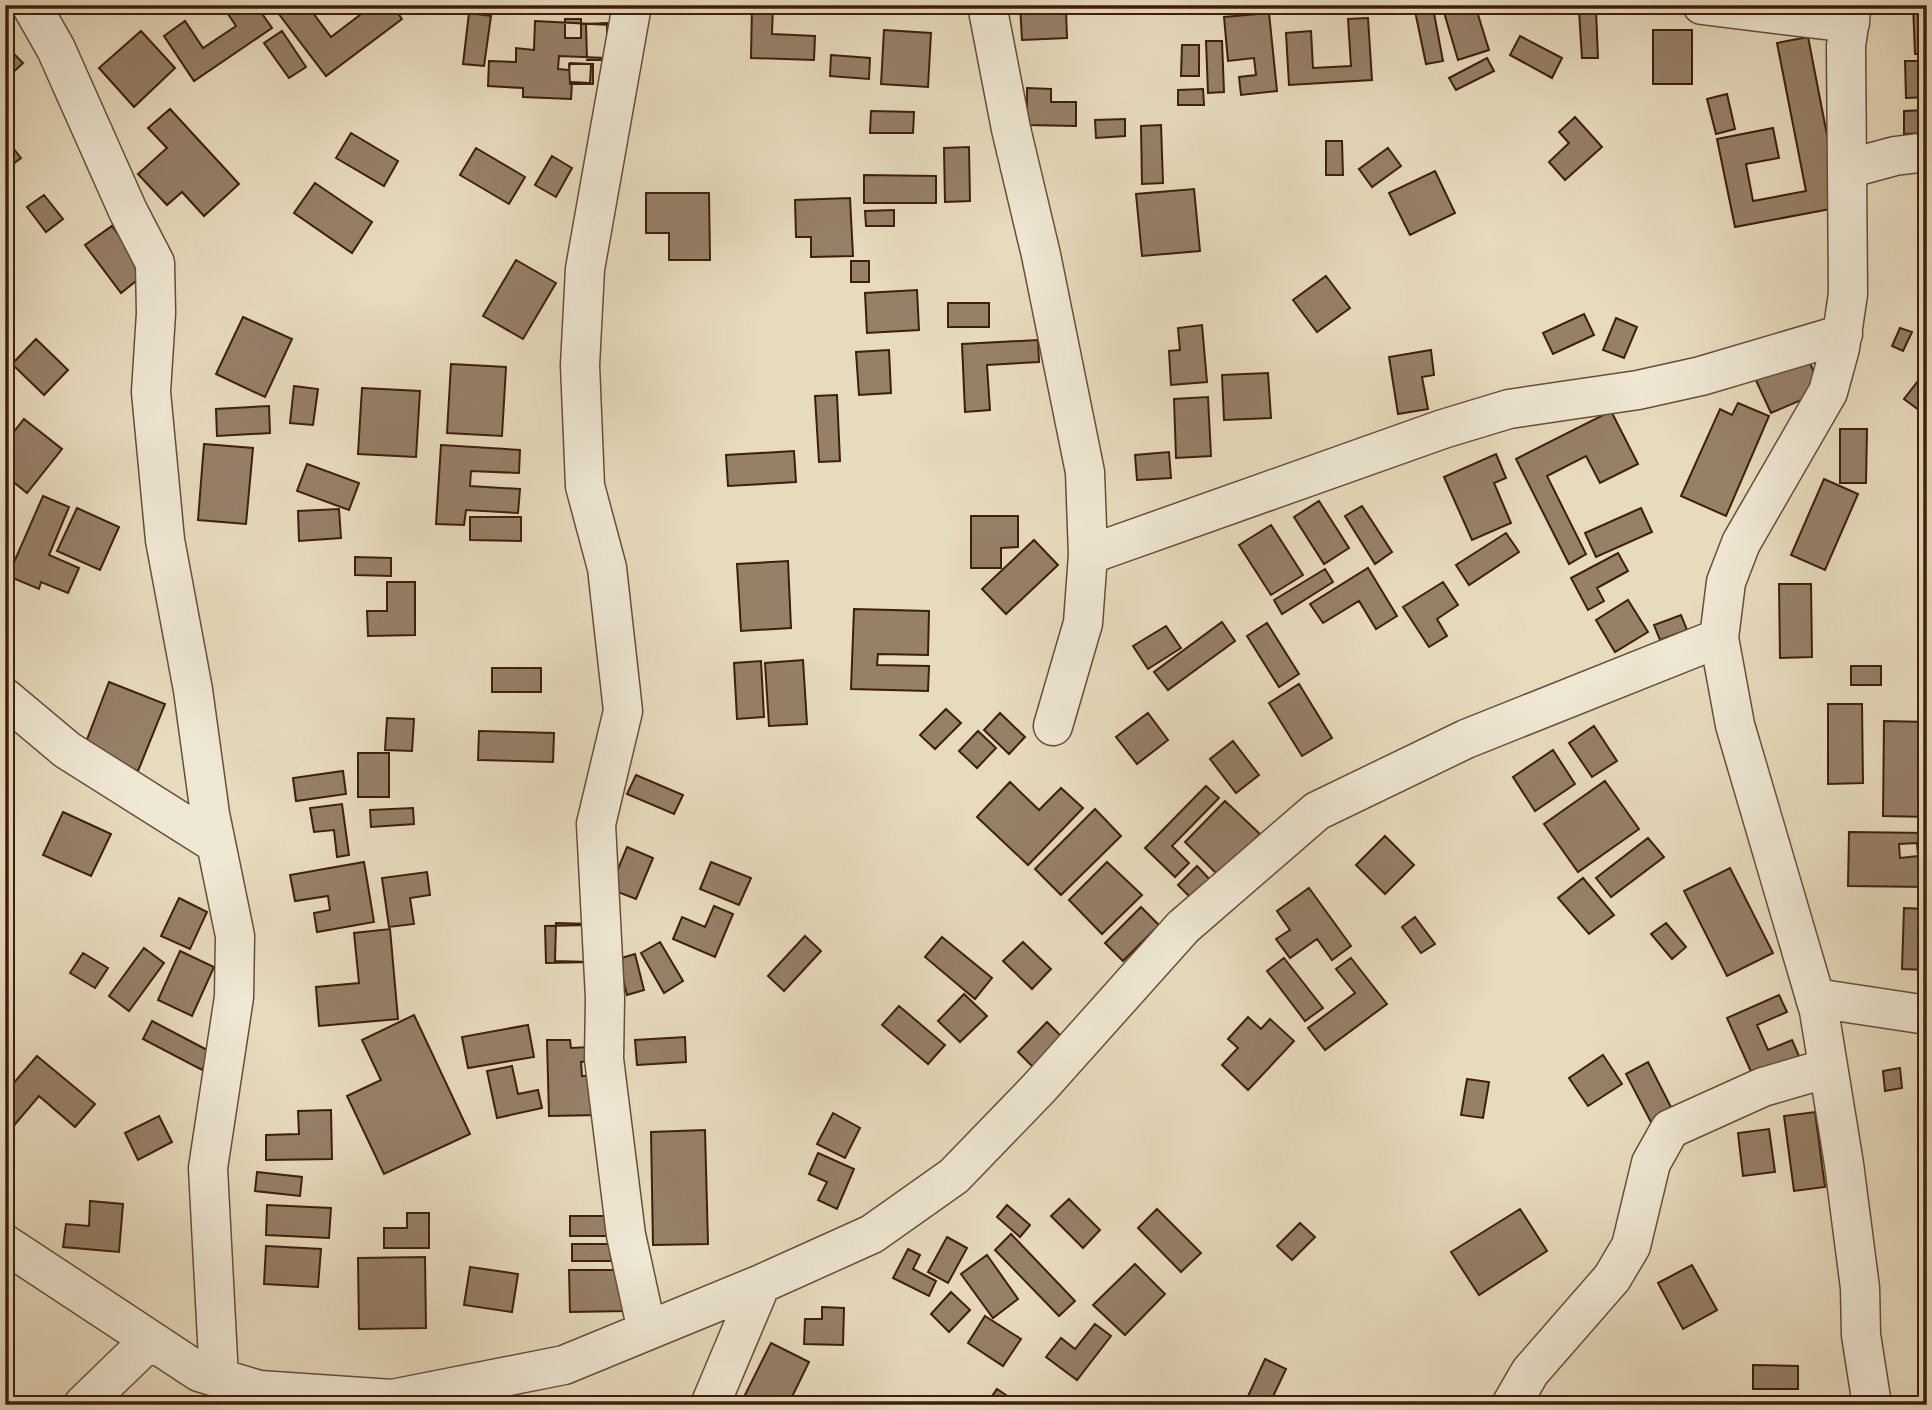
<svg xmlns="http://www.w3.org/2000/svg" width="1932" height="1410" viewBox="0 0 1932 1410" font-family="'Sorts Mill Goudy',serif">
  <rect width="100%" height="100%" fill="#e7dbbd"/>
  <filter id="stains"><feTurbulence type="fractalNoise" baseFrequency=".00286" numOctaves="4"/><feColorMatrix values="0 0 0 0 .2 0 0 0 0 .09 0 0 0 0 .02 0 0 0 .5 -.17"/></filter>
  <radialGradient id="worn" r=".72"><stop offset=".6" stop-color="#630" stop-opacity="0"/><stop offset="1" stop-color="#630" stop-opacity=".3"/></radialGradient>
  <path fill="#968068" stroke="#3f1e0b" stroke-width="2" fill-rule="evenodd" d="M222,5h34l16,23 -78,53 -30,-45 21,-15 18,27 33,-22z
    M272,5h35l24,32 42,-32h19l10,14 -76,57z
    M664,5h28l-2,9 -27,-4z
    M752,5h21l-1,29 43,2 -1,24 -63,-2z
    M1020,5h28v8l18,-2 1,27 -45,2z
    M1455,5h20l14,45 -31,10 -15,-51z
    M1913,5h14v49h-12z
    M1433,8l10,53 -17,3 -11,-53z
    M1596,10l2,48h-16l-3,-47z
    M469,13l22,3 -7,50 -21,-2z
    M1269,13l8,78 -36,4 -2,-18 17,-2 -2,-17 -26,3 -4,-44z
    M1368,18l4,62 -83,5 -3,-52 25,-2 2,37 38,-2 -3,-47z
    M565,19h16v19h-16z
    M535,21l75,4 -3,33 -48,-2 -1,13 11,1 1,-7 21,1 -1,19 -18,-1 -1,17 -48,-2v-9l-35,-2 1,-25 27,1v-14l18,2z
    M607,23v37h-20l-1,-36z
    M884,30l47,3 -3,54 -47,-3z
    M1653,30h39v54h-39z
    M141,31l34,37 -41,39 -35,-39z
    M282,31l24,36 -17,11 -25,-35z
    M1520,36l42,22 -10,20 -42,-23z
    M1808,37l33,170 -106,20 -18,-88 56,-11 6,30 -33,6 7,37 53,-10 -29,-148z
    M1206,41h16l2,51 -16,1z
    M1182,45h17v31h-18z
    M6,46l17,17 -18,17v-34z
    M831,55l39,3 -1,21 -39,-3z
    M1487,58l7,13 -38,19 -7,-12z
    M1905,61h22v36l-21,1z
    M569,64h24v20h-23z
    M1027,88l24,1v13h25v24l-49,-1z
    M1203,89l1,16h-26v-15z
    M1727,94l8,35 -19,5 -9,-35z
    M170,109l69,75 -35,32 -22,-24 -15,13 -29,-31 29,-26 -19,-20z
    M1927,110v23l-23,1v-23z
    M871,111l43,1 -1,21h-43z
    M1575,117l27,30 -37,33 -16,-18 20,-19 -10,-11z
    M1125,119v17l-29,2 -1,-18z
    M1161,125l2,58 -21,1 -1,-58z
    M351,133l47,28 -14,25 -48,-28z
    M5,138l16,20 -16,12z
    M1326,141h16l1,34h-17z
    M969,147l1,54 -25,1 -1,-54z
    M476,148l49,29 -16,27 -49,-29z
    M1388,148l13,18 -29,21 -13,-18z
    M552,156l20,12 -16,29 -21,-12z
    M1919,168h8v29h-7z
    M1435,171l20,42 -45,22 -21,-42z
    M864,175l72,1v27h-72z
    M315,183l57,39 -20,31 -58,-40z
    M1194,189l6,62 -58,5 -6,-62z
    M646,193h63l1,67h-41v-27h-23z
    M44,195l19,24 -17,13 -19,-25z
    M850,198l3,58 -42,1v-20h-15l-1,-37z
    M894,210v16h-28l-1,-15z
    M112,226l34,47 -25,20 -36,-48z
    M516,260l40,23 -33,56 -40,-23z
    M851,261h18v21h-18z
    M1919,275l8,1v15h-9z
    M1326,276l24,32 -33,24 -24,-32z
    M917,290l2,40 -52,3 -2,-40z
    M948,303h41v24h-41z
    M1584,314l10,21 -41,19 -10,-21z
    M243,317l49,22 -27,58 -49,-23z
    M1616,318l21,9 -13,31 -21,-8z
    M1202,325l5,57 -36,3 -2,-34 11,-1 -2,-22z
    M1900,328l12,4 -9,19 -11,-5z
    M36,339l32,31 -24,25 -32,-31z
    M1038,340l1,22 -52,3 3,45 -25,2 -3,-68z
    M889,350l2,43 -32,2 -3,-43z
    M1431,350l3,25 -12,2 6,32 -30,5 -9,-57z
    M1806,354l16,37 -51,22 -17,-37z
    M451,364l55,3 -4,69 -55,-3z
    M1268,373l3,45 -47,2 -2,-45z
    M1918,381l9,7v28l-23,-17z
    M294,386l24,3 -5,36 -23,-2z
    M362,388l58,3 -4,66 -58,-3z
    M837,395l3,66 -21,1 -4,-66z
    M1208,397l3,59 -35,2 -2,-59z
    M1738,403l31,13 -43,100 -45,-20 39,-87 12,6z
    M269,406l1,27 -53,3 -1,-27z
    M1611,411l27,53 -38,19 -14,-27 -39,20 39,78 -17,10 -53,-105z
    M24,419l38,30 -35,44 -22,-18v-32z
    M1840,429h27l-1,54h-26z
    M204,444l49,4 -7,76 -48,-4z
    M441,445l79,5 -1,23 -48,-2 -1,15 50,3 -2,24 -52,-3 -2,15 -28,-1z
    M794,451l2,31 -68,4 -2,-31z
    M1169,452l2,26 -34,2 -2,-25z
    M1496,454l10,24 -12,5 17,40 -39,17 -28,-63z
    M307,464l52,19 -10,27 -52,-19z
    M1824,479l34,15 -33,76 -34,-15z
    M43,496l26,11 -20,48 30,13 -11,25 -27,-11 -2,7 -31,-13z
    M1319,501l30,47 -25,16 -30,-47z
    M1362,506l30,46 -17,12 -30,-48z
    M77,508l42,19 -19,43 -43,-19z
    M1641,508l11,24 -56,25 -11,-24z
    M339,509l2,29 -42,3 -1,-30z
    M971,516h47v31l-17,1v20h-30z
    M470,517h51v24l-51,-1z
    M1271,525l32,50 -32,20 -32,-50z
    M1506,533l13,19 -50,33 -13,-20z
    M1034,540l24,25 -52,49 -24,-25z
    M1618,553l10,18 -31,17 7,13 -16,9 -17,-32z
    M355,557l36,1v18l-36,-1z
    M788,561l3,67 -50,3 -4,-67z
    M1368,568l29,48 -21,13 -17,-28 -36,22 -13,-19z
    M1325,569l8,13 -51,32 -8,-14z
    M387,582h28v53l-47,1 -1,-25h20z
    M1443,582l15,23 -21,14 10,17 -18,11 -26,-40z
    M1779,584h32l1,73 -32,1z
    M1628,600l20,32 -33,20 -19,-32z
    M854,609l75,2 -1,44 -50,-1 -1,11 52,1 -1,25 -77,-2z
    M1681,615l6,15 -27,10 -6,-15z
    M1222,622l13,19 -67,49 -14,-18z
    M1267,623l32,51 -20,13 -32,-51z
    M1166,626l15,22 -33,21 -15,-23z
    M803,660l4,64 -38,2 -4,-63z
    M761,661l3,56 -27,2 -3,-56z
    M1851,666h30v19h-30z
    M492,668h49v24h-49z
    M109,682l56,22 -27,67 -55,-21z
    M1299,684l33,54 -30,18 -33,-53z
    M1828,704h34l1,79 -35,1z
    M946,709l15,14 -26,26 -15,-14z
    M1000,713l25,24 -16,17 -25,-24z
    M1148,713l20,27 -31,24 -21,-27z
    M387,718l27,1 -2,32 -27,-1z
    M1884,721l43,1v95l-44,-1z
    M1594,726l23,35 -25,16 -23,-34z
    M479,731l75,2 -1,29 -75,-2z
    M978,731l18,17 -19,20 -18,-17z
    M1233,741l26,34 -23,18 -26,-34z
    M1553,750l22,34 -40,27 -22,-34z
    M358,753h31v44h-31z
    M343,771l3,23 -50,7 -3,-23z
    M636,775l47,20 -9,19 -47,-20z
    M1605,781l34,48 -61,43 -34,-48z
    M1010,782l29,28 22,-22 22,20 -55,57 -51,-48z
    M1206,786l13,12 -47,48 17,17 -14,14 -30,-29z
    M1225,801l35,33 -42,41 -33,-33z
    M342,804l7,51 -12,2 -3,-27 -20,2 -4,-24z
    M413,808l1,16 -43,3 -1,-17z
    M1095,809l26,27 -60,59 -26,-26z
    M63,812l48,22 -20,42 -48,-21z
    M1849,832l78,1v54l-79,-1zM1917,843l1,13 -18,2 -1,-14z
    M1385,836l29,29 -29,29 -29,-29z
    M1648,838l16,19 -53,40 -15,-19z
    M627,847l26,11 -17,41 -26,-10z
    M364,862l10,60 -57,10 -3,-19 16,-3 -2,-14 -33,5 -5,-26z
    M711,862l40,16 -12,27 -39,-16z
    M1107,862l35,33 -40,39 -33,-34z
    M1197,866l19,20 -18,19 -20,-20z
    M1730,868l43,85 -46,23 -43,-85z
    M427,872l3,23 -20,3 4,26 -25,3 -7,-49z
    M1583,878l31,37 -25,19 -31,-36z
    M1309,888l42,58 -19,14 -15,-21 -27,19 -14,-19 14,-9 -13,-19z
    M179,898l28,14 -17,37 -29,-13z
    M714,906l19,8 -18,43 -42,-18 9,-22 23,10z
    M1141,907l18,18 -36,36 -18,-18z
    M1904,908l23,1v61l-25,-1z
    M1415,917l20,27 -14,9 -19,-26z
    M556,923l36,1 -1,38 -36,-1z
    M1666,923l20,24 -14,12 -21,-25z
    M590,925l1,37 -45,1 -1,-37z
    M390,929l8,90 -79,7 -3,-39 43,-4 -5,-50z
    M805,936l16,15 -37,40 -16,-15z
    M942,937l50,41 -17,21 -50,-42z
    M660,942l23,39 -19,12 -23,-40z
    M1023,942l28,27 -19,20 -29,-28z
    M144,948l20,15 -35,48 -20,-15z
    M180,951l34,16 -22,49 -34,-16z
    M83,953l25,15 -13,20 -25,-15z
    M635,954l9,36 -17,5 -9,-36z
    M1284,958l39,50 -18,13 -38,-50z
    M1351,958l36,46 -62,46 -17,-22 47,-35 -19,-24z
    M964,994l23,22 -27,26 -22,-21z
    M1779,995l8,17 -30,13 11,25 24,-10 7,16 -46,20 -26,-58z
    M899,1006l46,39 -17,19 -46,-39z
    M414,1015l56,119 -86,40 -37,-78 34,-16 -19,-40z
    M1248,1017l13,12 9,-10 24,22 -46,49 -26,-25 16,-17 -10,-9z
    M152,1021l59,31 -9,18 -59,-31z
    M1047,1022l26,26 -29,30 -26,-26z
    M528,1025l6,32 -66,11 -6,-31z
    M685,1037l1,25 -49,3 -2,-25z
    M547,1040h23l1,8 19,-1v14l-9,1 1,14h16l2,39 -51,1z
    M1603,1055l19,29 -34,22 -19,-28z
    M37,1056l58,48 -20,23 -36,-31 -34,40v-43z
    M1648,1062l28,55 -22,11 -28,-54z
    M512,1066l6,28 20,-4 4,18 -45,10 -10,-47z
    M1900,1068l2,20 -17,3 -2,-20z
    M1467,1079l22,3 -6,36 -22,-3z
    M331,1110l1,49 -66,1v-25l33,-1 -1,-23z
    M1815,1112l10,75 -31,4 -10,-75z
    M833,1113l27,15 -15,30 -28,-14z
    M159,1116l13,26 -34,18 -13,-27z
    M1769,1129l6,43 -32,4 -5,-43z
    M705,1130l3,114 -55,1 -2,-113z
    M818,1153l36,16 -17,40 -19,-9 9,-18 -18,-8z
    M257,1172l45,5 -2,19 -45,-5z
    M1069,1199l31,31 -17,18 -32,-32z
    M90,1201l33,3 -4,48 -56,-5 3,-23 23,2z
    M267,1205l64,3 -2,30 -63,-3z
    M1007,1205l23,20 -10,12 -23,-20z
    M1157,1209l44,44 -20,19 -43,-44z
    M1520,1209l27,42 -68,44 -28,-43z
    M407,1213h22v35h-45v-20h23z
    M570,1216h42v20h-42z
    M1300,1223l15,14 -23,23 -15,-14z
    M1011,1234l64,67 -16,15 -64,-66z
    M947,1237l20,11 -19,35 -20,-11z
    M572,1244h42v17h-42z
    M266,1246l55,3 -3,38 -54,-3z
    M908,1249l12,6 -7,14 23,12 -7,15 -36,-18z
    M987,1255l31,44 -25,19 -32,-44z
    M425,1257l1,71 -67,1 -1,-71z
    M1135,1264l30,30 -40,41 -32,-30z
    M1692,1265l25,45 -34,19 -25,-46z
    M470,1267l48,7 -6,38 -48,-7z
    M569,1270h58v41l-57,1z
    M951,1292l19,18 -21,22 -18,-18z
    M822,1307l22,1 -1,37 -39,-1 1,-25h17z
    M985,1316l36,23 -18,27 -35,-23z
    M1095,1324l16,12 -34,44 -31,-23 15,-19 14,11z
    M771,1343l38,19 -21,43h-48z
    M1265,1359l21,10 -17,36h-25z
    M1753,1365l45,1v23h-45z
    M997,1389l18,12 -2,4h-27z
    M244,1396l1,9h-52z"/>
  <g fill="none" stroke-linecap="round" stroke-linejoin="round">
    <defs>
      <path id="street" d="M31,5l25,44 72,162 27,52 1,50 -5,79 14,148 28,150 17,124 25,122 -1,61 -26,171 11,210
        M632,5l-47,264 -5,96 5,121 22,82 16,143 -27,113 9,174 -1,61 22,176 21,96
        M987,5l24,124 30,126 44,217 3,83 -5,68 -30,103
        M1702,5l148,18
        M1852,5l-6,41 2,248 -8,54 -12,44 -87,151 -15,39 -7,56 16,87 84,286 25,153 16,124 1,47 11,70
        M1847,169l48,-13 32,-4
        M1088,555l355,-126 66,-20 129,-19 63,-14 142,-42
        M5,698l62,52 149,94
        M1815,998l112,17
        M5,1244l194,128 60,18 133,9 172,-34 197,-81 111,-50 82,-58 85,-88 144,-161 134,-116 149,-72 253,-101
        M83,1405l66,-64
        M710,1405l51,-121
        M1511,1405l19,-33 82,-94 19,-32 20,-83 19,-34 93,-42 65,-19"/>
    </defs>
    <use href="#street" stroke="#694d38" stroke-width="41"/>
    <use href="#street" stroke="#efe8d4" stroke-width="38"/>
  </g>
  <rect width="1932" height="1410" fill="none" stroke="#e7dbbd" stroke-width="28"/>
  <rect x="7" y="7" width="1918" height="1396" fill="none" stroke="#3f1e0b" stroke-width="3.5"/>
  <rect x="14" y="14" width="1904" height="1382" fill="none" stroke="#3f1e0b" stroke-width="2"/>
  <rect width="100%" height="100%" filter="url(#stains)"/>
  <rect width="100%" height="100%" fill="url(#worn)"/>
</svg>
